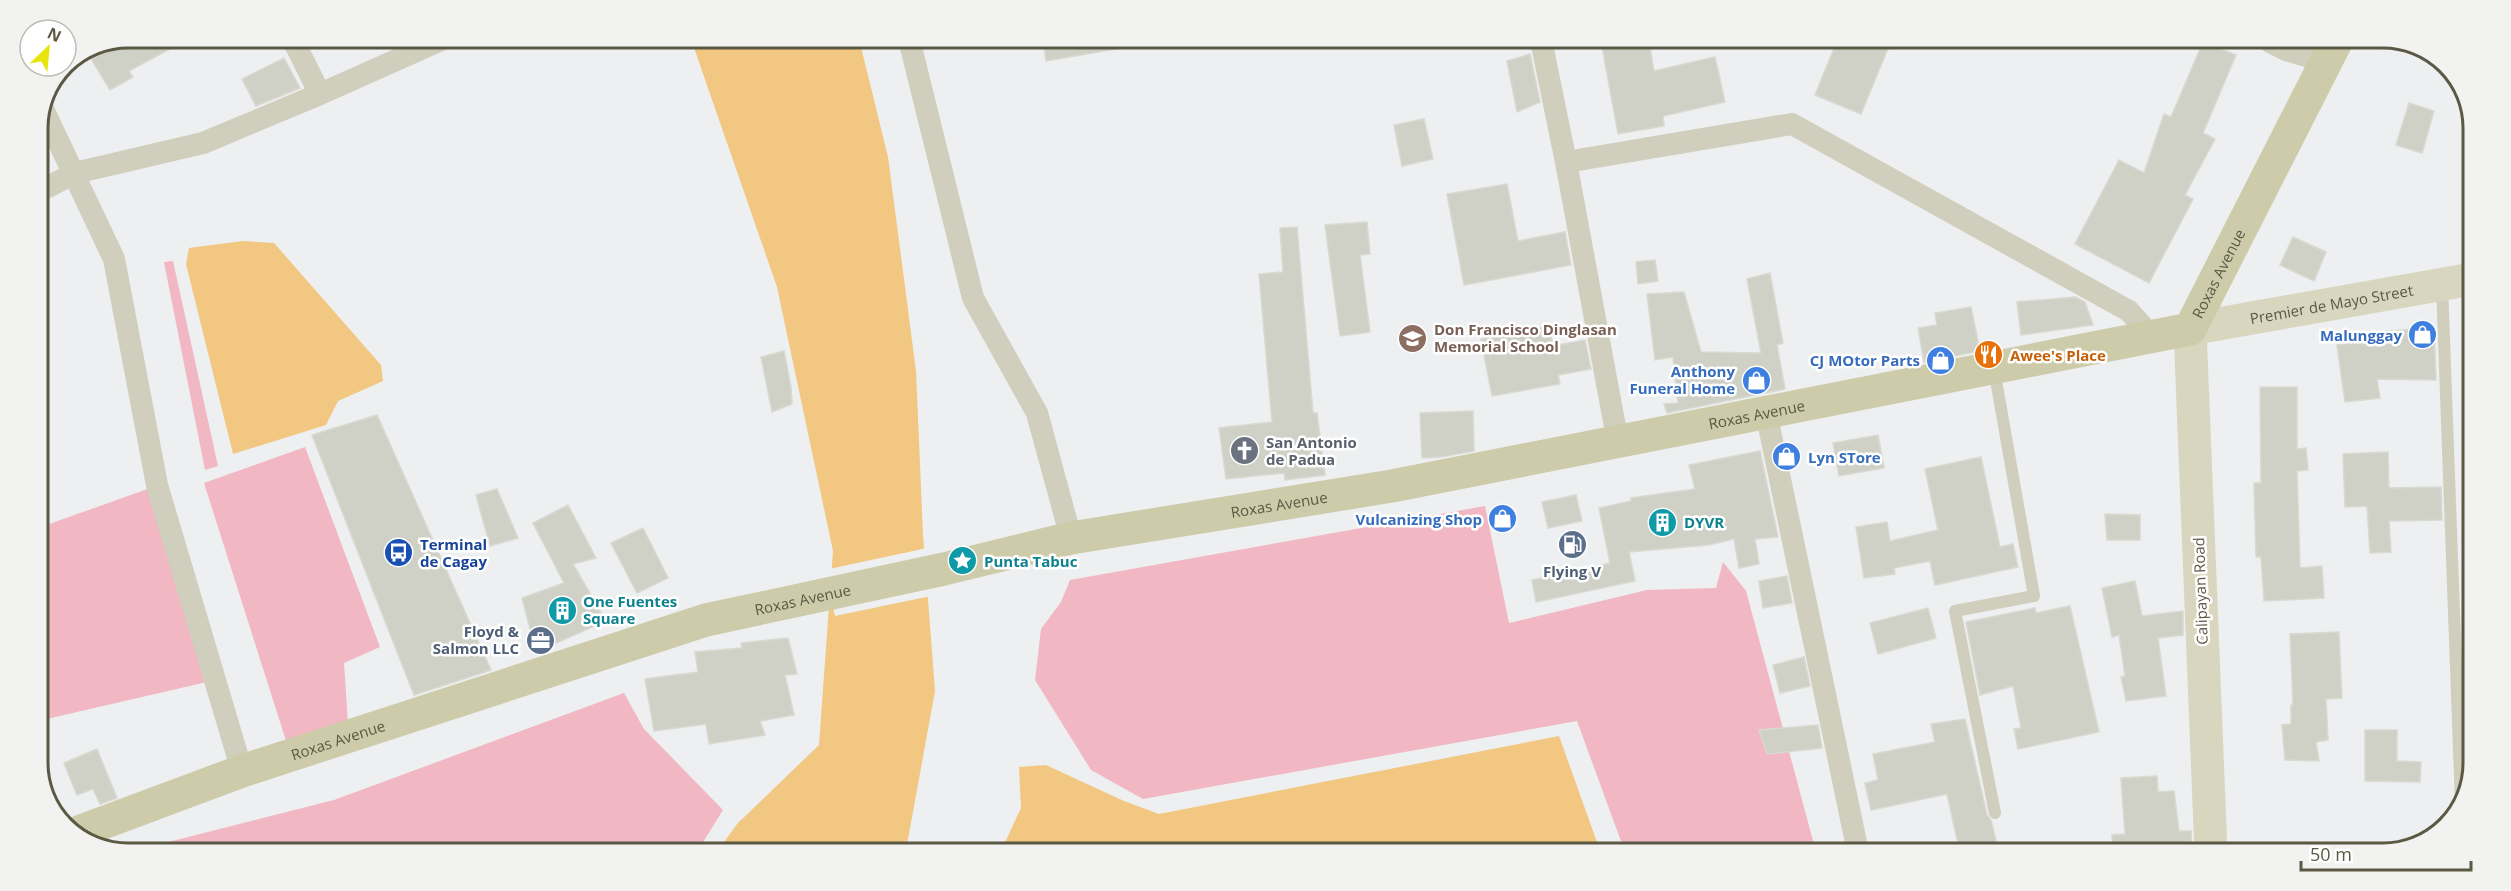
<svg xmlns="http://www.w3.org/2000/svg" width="2511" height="891" viewBox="0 0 2511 891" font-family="'Open Sans',sans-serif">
  <rect width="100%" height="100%" fill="#edeff0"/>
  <path fill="#f1b7c3" d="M173,261l45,205 -13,4 -41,-208z
    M305,447l75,200 -36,16 4,61 -60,23 -84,-264z
    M156,486l51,196 -169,39v-193z
    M1485,506l24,117 138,-33 69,-2 7,-26 23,29 70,261h-191l-48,-131 -434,78 -52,-29 -56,-90 6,-51 20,-27 9,-22z
    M624,693l20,36 79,81 -25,40 -557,-1 193,-49z"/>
  <path fill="#f1c781" d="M691,39h168l29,118 28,214 7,164 12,156 -29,159h-188l20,-27 81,-78 14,-194 -56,-264z
    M243,241l31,2 107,122 2,16 -45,20 -12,24 -93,29 -47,-190 3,-16z
    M1559,736l39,109 5,7 -602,-1 20,-43 -2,-41 27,-2 78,36 35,13z"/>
  <path fill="#edeff0" d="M927,548l4,48 -96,20 -7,-31 1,-16z"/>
  <path fill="#cfd0c6" stroke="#d8d9d0" stroke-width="1.5" d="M128,38h62l-61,33 4,6 -23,13 -22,-36z
    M1043,39l73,1 1,9 -71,12z
    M1601,41h48l5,30 61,-14 10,45 -62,14 1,10 -46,8z
    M1837,41h54l-30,73 -46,-19z
    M2203,42l33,13 -33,78 12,6 -30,56 8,4 -44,84 -74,-39 44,-84 25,13 20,-59 7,3z
    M1530,54l10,48 -23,10 -10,-51z
    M284,58l16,30 -44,18 -14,-27z
    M2409,103l25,8 -12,42 -26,-8z
    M1424,119l9,40 -31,7 -8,-41z
    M1507,184l11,57 47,-9 6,33 -107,20 -17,-91z
    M1367,222l3,32 -10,1 10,77 -30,4 -15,-111z
    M1297,227l16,186h4l8,62 -40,5 -1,-7 -58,6 -7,-51 53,-6 -13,-148 24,-2 -3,-44z
    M2293,237l33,15 -12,29 -34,-16z
    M1655,260l3,21 -20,3 -2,-22z
    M1770,273l13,70 -6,2 8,44 -118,24 -3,-9 14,-1 -5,-46 -18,3 -8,-66 37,-2 17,60 60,1 -14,-74z
    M2075,297l10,5 8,23 -72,10 -4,-33z
    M1971,307l9,44 -56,11 -6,-34 19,-3 -2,-12z
    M1549,326l4,20 32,-6 6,29 -33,6 2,9 -68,12 -11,-57z
    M2434,328l2,52 -59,-1 3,19 -35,4 -8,-57 50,-6v-8z
    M784,351l7,36 1,17 -20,8 -11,-55z
    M2260,387h37v62l9,-1 2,22 -11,1 3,97 22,-2 2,32 -60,3 -3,-44h-5l-2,-74h7z
    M1473,411l1,40 -33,6 -19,1 -2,-45z
    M377,415l114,255 -77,25 -102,-260z
    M1878,435l6,33 -45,8 -6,-33z
    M1760,451l18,86 -23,2 4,25 -20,4 -5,-29 -26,6 -79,7 6,29 -99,21 -4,-22 78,-17 -11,-55 32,-7v-3l64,-9 -6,-24z
    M2388,452l1,36 52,-1 1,33 -53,1 2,31 -21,1 -3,-47 -22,1 -2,-53z
    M1981,457l19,90 13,-3 5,23 -83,18 -5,-24 -36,7 1,6 -31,4 -8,-51 31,-5 3,19 48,-11 -13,-61z
    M497,489l21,49 -28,8 -14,-51z
    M1576,495l6,26 -34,7 -6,-26z
    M568,505l28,53 -23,6 33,57 -70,31 -14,-54 42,-15 -31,-60z
    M2105,514l35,1v25h-33z
    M643,528l25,50 -31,15 -26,-50z
    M1787,576l5,27 -29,5 -4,-27z
    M2135,581l7,35 41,-5v24l-25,3 8,58 -40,5 -5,-24 4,-1 -6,-41 -7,2 -10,-49z
    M2070,606l29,126 -81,17 -4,-20 7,-1 -8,-42 -33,9 -14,-73 69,-14 1,5z
    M1928,608l8,30 -58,16 -8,-31z
    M2339,632l3,66 -16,1 2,41 -12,2 3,19 -34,-1 -3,-35 9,-1v-19h2l-3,-71z
    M788,638l9,36 -12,1 9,40 -34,6 5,14 -56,9 -3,-20 -52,7 -9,-52 53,-7 -3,-20 47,-4 -1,-5z
    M1804,657l6,29 -30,7 -7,-28z
    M1965,719l22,96 4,5 8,33h-39l-13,-59 -76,16 -6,-27 13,-3 -5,-26 62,-12 -4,-18z
    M1818,725l4,23 -55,6 -8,-24z
    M2365,730h32v31l24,1 -1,20 -55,-1z
    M97,749l20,49 -17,6 -7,-15 -16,6 -13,-32z
    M2157,776l1,16 16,-1 5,40h12l1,22h-79l-1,-18 13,-1 -4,-56z"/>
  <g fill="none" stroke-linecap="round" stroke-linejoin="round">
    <path stroke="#d0cebc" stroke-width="12" d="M2442,285l19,519
      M1994,369l40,227 -79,15 40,202"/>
    <path stroke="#d0cebc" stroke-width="22" d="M909,39l64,259 64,115 34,125
      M1541,40l25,122 52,281
      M2270,42l16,8 40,12
      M320,94l119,-53 -2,-3
      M43,109l71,150 43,226 85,286
      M1566,162l226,-38 337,187 24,27
      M38,192l37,-19 128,-30 117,-49 -28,-56
      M1766,412l92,440"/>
    <path stroke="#d8d6be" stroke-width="33" id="s1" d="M2211,853l-21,-524 282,-50"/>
    <path stroke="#cecbaa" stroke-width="33" id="s2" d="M76,833l166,-62 464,-151 238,-51 127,-31 321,-52 798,-157 146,-287"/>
  </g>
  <defs>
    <symbol id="shop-disc" viewBox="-11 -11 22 22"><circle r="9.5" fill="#3f7fe0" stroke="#fff"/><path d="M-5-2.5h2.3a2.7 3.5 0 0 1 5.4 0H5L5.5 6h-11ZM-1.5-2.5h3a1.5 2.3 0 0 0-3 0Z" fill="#fff"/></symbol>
    <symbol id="school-disc" viewBox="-11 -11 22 22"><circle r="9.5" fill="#8d6e63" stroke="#fff"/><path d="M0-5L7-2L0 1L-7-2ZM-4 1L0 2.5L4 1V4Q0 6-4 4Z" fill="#fff"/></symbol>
    <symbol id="restaurant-disc" viewBox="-11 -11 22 22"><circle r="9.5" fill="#e8710a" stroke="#fff"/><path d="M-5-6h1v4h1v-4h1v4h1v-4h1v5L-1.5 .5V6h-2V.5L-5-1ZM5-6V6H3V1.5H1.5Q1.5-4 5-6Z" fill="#fff"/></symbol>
    <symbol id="church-disc" viewBox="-11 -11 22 22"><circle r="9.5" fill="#6b7280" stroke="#fff"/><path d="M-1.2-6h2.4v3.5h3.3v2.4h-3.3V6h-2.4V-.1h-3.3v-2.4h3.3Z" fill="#fff"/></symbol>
    <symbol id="building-disc" viewBox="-11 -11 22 22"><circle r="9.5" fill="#0f9aa8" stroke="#fff"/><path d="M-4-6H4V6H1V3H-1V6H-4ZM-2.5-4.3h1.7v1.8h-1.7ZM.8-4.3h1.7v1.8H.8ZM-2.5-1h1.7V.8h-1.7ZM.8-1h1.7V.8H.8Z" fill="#fff"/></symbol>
    <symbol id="fuel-disc" viewBox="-11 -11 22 22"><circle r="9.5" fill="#5c6f8a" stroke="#fff"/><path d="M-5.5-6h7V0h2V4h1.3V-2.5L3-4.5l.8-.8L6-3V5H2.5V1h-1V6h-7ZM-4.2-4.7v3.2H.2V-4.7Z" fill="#fff"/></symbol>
    <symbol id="bus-disc" viewBox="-11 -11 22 22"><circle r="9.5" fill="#1a4fb4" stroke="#fff"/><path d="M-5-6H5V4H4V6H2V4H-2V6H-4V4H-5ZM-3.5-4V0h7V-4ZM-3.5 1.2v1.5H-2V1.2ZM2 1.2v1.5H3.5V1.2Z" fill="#fff"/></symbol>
    <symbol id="sight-disc" viewBox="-11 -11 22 22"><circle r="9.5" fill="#0f9aa8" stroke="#fff"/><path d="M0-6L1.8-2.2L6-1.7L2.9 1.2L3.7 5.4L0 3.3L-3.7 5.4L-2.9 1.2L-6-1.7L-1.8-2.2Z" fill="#fff"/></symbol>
    <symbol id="office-disc" viewBox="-11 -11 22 22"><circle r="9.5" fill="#5c6f8a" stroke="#fff"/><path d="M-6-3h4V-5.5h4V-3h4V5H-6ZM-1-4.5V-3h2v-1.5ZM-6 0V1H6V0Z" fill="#fff"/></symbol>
  </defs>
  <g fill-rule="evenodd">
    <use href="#shop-disc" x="2406" y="318" width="33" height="33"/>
    <use href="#school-disc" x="1396" y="322" width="33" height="33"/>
    <use href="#restaurant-disc" x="1972" y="338" width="33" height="33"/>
    <use href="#shop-disc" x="1924" y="344" width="33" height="33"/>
    <use href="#shop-disc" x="1740" y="364" width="33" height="33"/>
    <use href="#church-disc" x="1228" y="434" width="33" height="33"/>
    <use href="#shop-disc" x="1770" y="440" width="33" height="33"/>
    <use href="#shop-disc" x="1486" y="502" width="33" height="33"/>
    <use href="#building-disc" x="1646" y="506" width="33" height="33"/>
    <use href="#fuel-disc" x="1556" y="528" width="33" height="33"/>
    <use href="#bus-disc" x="382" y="536" width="33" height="33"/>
    <use href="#sight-disc" x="946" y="544" width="33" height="33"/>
    <use href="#building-disc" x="546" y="594" width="33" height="33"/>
    <use href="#office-disc" x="524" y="624" width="33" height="33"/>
  </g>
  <g text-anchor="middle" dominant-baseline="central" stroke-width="5" stroke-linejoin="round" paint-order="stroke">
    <g font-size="15" fill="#5b5944" stroke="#fff">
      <text stroke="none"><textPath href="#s2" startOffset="2240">Roxas Avenue</textPath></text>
      <text stroke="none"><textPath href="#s1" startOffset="668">Premier de Mayo Street</textPath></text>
      <text stroke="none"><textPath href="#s2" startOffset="1736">Roxas Avenue</textPath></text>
      <text stroke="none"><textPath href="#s2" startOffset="1250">Roxas Avenue</textPath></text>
      <text transform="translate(2200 591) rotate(-92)">Calipayan Road</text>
      <text stroke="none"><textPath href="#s2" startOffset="764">Roxas Avenue</textPath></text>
      <text stroke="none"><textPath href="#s2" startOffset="278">Roxas Avenue</textPath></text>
    </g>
    <g font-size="15" font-weight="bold" fill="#785e54" stroke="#fff" text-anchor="start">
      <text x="1434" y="329">Don Francisco Dinglasan<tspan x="1434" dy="17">Memorial School</tspan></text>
    </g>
    <g font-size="15" font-weight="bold" fill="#366cbe" stroke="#fff" text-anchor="end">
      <text x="2402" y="335">Malunggay</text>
      <text x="1920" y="360">CJ MOtor Parts</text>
      <text x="1735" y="371">Anthony<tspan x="1735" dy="17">Funeral Home</tspan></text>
      <text x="1808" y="457" text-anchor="start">Lyn STore</text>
      <text x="1482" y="519">Vulcanizing Shop</text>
    </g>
    <g font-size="15" font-weight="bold" fill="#c56008" stroke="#fff" text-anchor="start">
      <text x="2010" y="355">Awee's Place</text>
    </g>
    <g font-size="15" font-weight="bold" fill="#5b616d" stroke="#fff" text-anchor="start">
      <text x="1266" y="442">San Antonio<tspan x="1266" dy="17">de Padua</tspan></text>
    </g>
    <g font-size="15" font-weight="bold" fill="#0d838f" stroke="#fff" text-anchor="start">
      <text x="1684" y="522">DYVR</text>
      <text x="984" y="561">Punta Tabuc</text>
      <text x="583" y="601">One Fuentes<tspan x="583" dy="17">Square</tspan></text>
    </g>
    <g font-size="15" font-weight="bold" fill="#164399" stroke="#fff" text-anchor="start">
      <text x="420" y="544">Terminal<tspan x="420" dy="17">de Cagay</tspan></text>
    </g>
    <g font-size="15" font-weight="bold" fill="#4e5e75" stroke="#fff">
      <text x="1572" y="571">Flying V</text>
      <text x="519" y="631" text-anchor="end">Floyd &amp;<tspan x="519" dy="17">Salmon LLC</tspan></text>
    </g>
  </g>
  <path d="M0 0H2511V891H0ZM128 48H2383A80 80 0 0 1 2463 128V763A80 80 0 0 1 2383 843H128A80 80 0 0 1 48 763V128A80 80 0 0 1 128 48Z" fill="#f2f2f0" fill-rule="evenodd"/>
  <path fill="none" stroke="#5b5944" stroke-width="3" d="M128 48H2383A80 80 0 0 1 2463 128V763A80 80 0 0 1 2383 843H128A80 80 0 0 1 48 763V128A80 80 0 0 1 128 48Z"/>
  <g transform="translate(48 48) rotate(26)"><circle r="28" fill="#ffffff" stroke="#bdbdb4" stroke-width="1.5"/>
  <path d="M0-4.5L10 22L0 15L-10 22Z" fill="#e9e30e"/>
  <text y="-9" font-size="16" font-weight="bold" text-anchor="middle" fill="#5b5944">N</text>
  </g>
  <path d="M2301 861v9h170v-9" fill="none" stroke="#5b5944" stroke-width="3"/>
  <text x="2310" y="861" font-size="18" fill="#5b5944" stroke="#ffffff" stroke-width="4.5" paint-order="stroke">50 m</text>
</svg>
